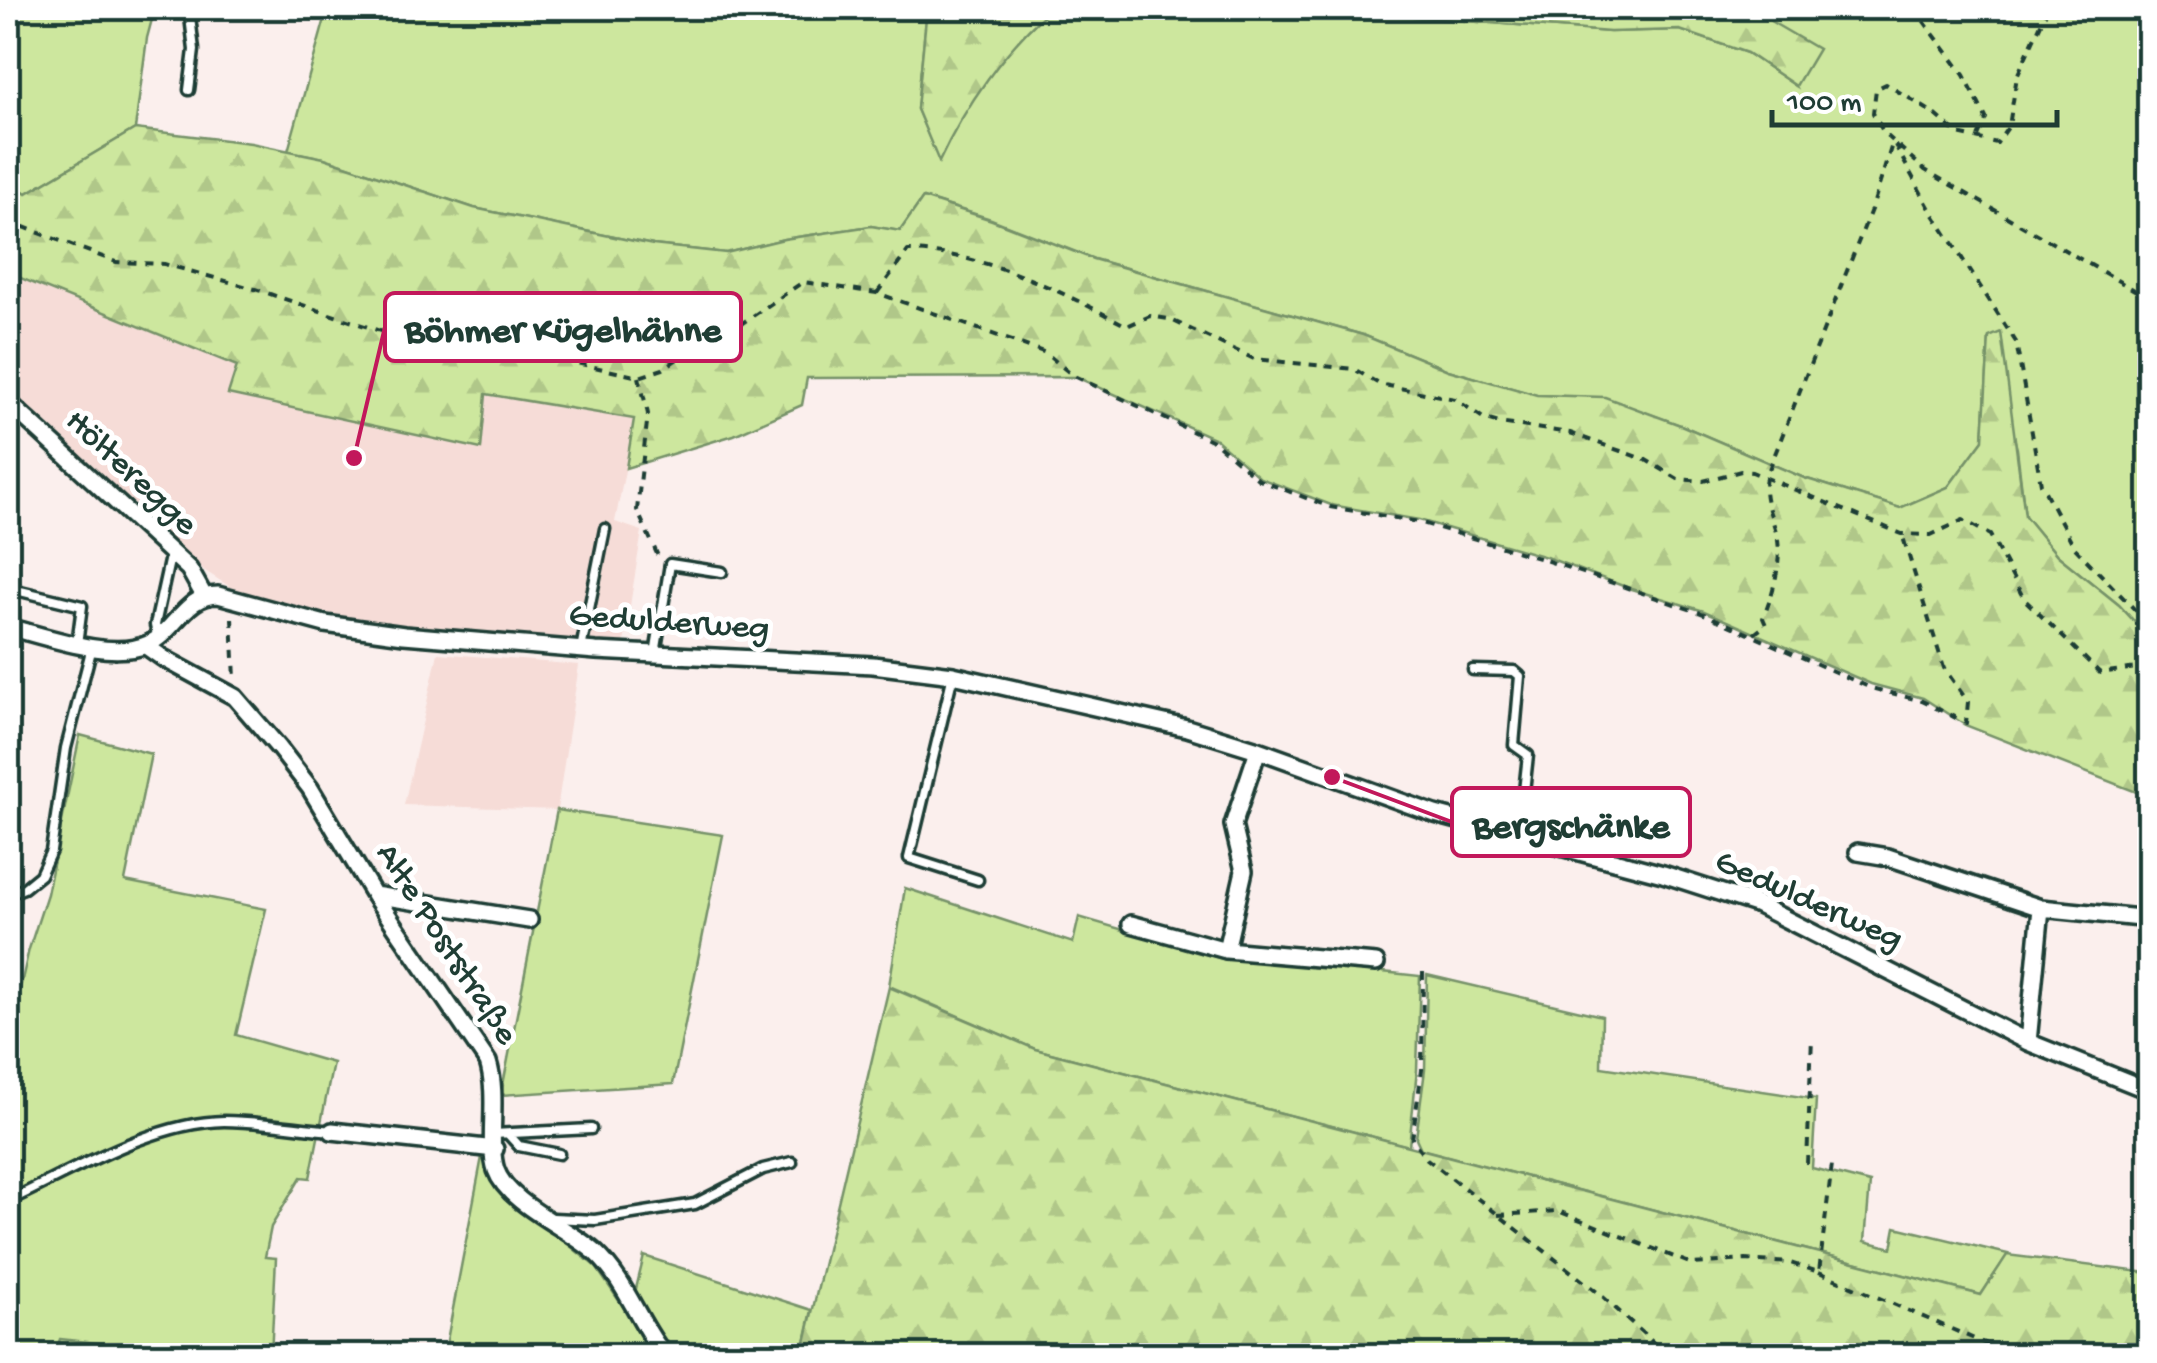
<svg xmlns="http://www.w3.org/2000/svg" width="2157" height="1363" viewBox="0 0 2157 1363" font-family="'Gochi Hand',sans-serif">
  <defs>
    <pattern id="forest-firs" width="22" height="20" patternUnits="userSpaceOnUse" patternTransform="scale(2.5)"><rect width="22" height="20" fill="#cde79e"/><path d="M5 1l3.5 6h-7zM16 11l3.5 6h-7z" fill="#b0c789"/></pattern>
  </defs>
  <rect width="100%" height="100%" fill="#fbefed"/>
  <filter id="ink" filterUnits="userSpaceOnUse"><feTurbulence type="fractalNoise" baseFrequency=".01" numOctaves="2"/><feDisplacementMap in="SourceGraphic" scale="20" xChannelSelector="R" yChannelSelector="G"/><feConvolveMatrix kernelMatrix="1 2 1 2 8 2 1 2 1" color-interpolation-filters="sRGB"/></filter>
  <g filter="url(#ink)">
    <path fill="#f6dcd7" d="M8,273l231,93 -11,29 252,53 6,-53 149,24 -20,103 27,9 -18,112 -213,-14 -102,-17 -66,-17 -38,-24 -33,-28 -164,-153z
      M438,653l141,12 -22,145 -153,-5z"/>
    <path fill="#cde79e" stroke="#769269" stroke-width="2.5" d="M8,8h147l-8,30 -12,91 -108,64 -19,-8z
      M328,8h599l-10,101 22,51c26,-55 66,-113 113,-152h110l58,11 156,-5 234,18 70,-2 67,23 49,33 -36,-71 -22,-7h411v611l-6,12 -24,-26 -62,-50 -32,-39 -8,-67 -28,-112 -6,103 -35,47 -48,21 -96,-30 -121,-52 -78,-28 -69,-3 -88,-25 -85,-35 -269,-76 -103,-40 -68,-21 -23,33 -29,-5 -87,13 -58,14 -73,-8 -179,-37 -150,-50 -36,-7z
      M80,735l71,19 -26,127 141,28 -30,126 97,28 -23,115 -9,-1 -30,50 -6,30 11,1 -5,97h-68l-143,-15 -6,15 -46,1v-314l21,-93 18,-55z
      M557,810l166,25 -50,249 -172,11z
      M905,888l168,55 6,-26 144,42 159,9 1,4 37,4 -3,94 -8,76 -374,-97 -146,-63z
      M1427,975l175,41 -1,51 215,32 -4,69 58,15 -5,58 27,7 4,-21 112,27 -27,41 -560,-146 -5,-11 9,-68z
      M482,1157l14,28 100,82 60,88 -212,1z
      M644,1256l168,54 -10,45h-128l-40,-58z"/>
    <path fill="url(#forest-firs)" stroke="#769269" stroke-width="2.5" d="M927,8h125c-47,40 -87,98 -113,154l-22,-53z
      M1162,8h576l22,7 58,34 -22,37 -49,-33 -67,-23 -70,2 -234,-18 -156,5z
      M135,129l116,14 73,15 150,50 179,37 73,8 58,-14 87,-13 29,5 23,-33 69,22 101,39 270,76 85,35 89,25 68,2 78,29 121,52 96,30 48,-21 35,-47 6,-103 12,-5 24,184 32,39 62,50 23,25 7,-11v178l-184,-72 -42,-27 -52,-14 -167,-73 -73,-22 -85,-32 -127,-37 -88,-15 -71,-27 -44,-39 -140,-62 -269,1 -5,27 -68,30 -108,33 8,-49 -148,-25 -5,55 -253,-55 9,-28 -229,-93v-88l19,8z
      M889,987l146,62 946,246 26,-40 142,18v82h-1347z
      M60,1339l148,16h-153z"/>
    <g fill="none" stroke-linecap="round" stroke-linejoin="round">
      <defs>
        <path id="lane" d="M189,90l5,-40 -5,-42
          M8,588l74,18 -5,38
          M157,636l-2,-11 16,-73
          M581,649l24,-120
          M655,654l15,-90 52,8
          M1473,670l41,1 6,5 -6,69 14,10 -9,82
          M953,675l-44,183 69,22
          M8,894l16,-6 16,-13 11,-24 15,-103 26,-101
          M494,1134l97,-5
          M509,1135l10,11 40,8
          M8,1201c63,-29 145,-79 216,-80 35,0 73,7 108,10
          M553,1218l42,2 100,-16 68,-35 29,-7"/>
        <path id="street" d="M8,402l181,167 15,27
          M8,627c37,9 104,34 140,17 27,-12 37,-49 70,-49l107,29 79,11 192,16 277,14 80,10 234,53 71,22 177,64 228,60 93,30 272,138 122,49
          M146,646l17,12 72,39 44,51 31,40 64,107 114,167c11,34 -1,80 8,108 12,34 73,58 100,83 30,28 43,71 69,103
          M1858,852l30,5 153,51 109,11
          M374,895l155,25
          M1131,924l95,26 150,13
          M1226,950l18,-79 -11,-46 25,-75
          M2028,1042l13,-134
          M332,1131l163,18"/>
      </defs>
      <use href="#lane" stroke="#1f3d34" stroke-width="15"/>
      <use href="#street" stroke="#1f3d34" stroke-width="22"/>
      <path stroke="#1f3d34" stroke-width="4" stroke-dasharray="8 8" stroke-linecap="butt" d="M1914,8l50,67 22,43 -8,19
        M2048,8l-31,68 -8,50 -12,17 -39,-9 -23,-20 -49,-30 -10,5 -3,24 11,20 41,37 225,129
        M1895,145l34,62 87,135 25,142 34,64 65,67 9,48
        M8,221l108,41 48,2 91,25 140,47 55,13 86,5 103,23 24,-8 26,-18 37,-17 77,-52 74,11 169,60 26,22 143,67 44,38 71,27 89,15 126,38 159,54 167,74 51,13 44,22 2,-21 -24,-34 -42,-134
        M877,293l31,-42c79,2 150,39 219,75l23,-10 19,3 85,40 100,10 25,15 76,15 28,19 16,5 71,10 76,27 32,19 25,2 38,-10 11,1 150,62 29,1 32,-15 27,15 34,64 76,74 50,-7
        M639,377l9,37 -11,96 21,46
        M232,618l3,61
        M1754,634l12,-9 -3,-7c10,-23 21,-62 13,-86 -5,-19 -14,-34 -10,-55l108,-275 19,-61
        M1423,972l-1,98 -10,69 15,20 174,136 67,61
        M1807,1164l5,-127
        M1498,1215l60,-4 134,53 54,-4 44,3 29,9 13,-108
        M1819,1272l195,84
        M1155,1356h16"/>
      <use href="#lane" stroke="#fff" stroke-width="8"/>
      <use href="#street" stroke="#fff" stroke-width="15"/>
    </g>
  </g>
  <g text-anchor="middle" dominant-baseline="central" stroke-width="10" stroke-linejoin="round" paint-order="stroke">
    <g font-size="35" fill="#1f3d34" stroke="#fff">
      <text transform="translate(130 474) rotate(43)">Hölteregge</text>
      <text transform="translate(669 624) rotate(4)">Gedulderweg</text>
      <text transform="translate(1808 902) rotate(24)">Gedulderweg</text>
      <text transform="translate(445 945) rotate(57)">Alte Poststraße</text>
    </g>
  </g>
  <path fill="none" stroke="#c2185b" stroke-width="4" d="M354 458L385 327M1332 777L1452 822"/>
  <g fill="#c2185b" stroke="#fff" stroke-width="4">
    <circle cx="354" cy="458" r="10"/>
    <circle cx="1332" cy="777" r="10"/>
  </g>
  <g fill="#fff" stroke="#c2185b" stroke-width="4">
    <rect x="385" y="293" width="356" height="68" rx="10"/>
    <rect x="1452" y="788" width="238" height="68" rx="10"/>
  </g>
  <g font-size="38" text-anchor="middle" font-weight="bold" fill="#1f3d34">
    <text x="563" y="340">Böhmer Kügelhähne</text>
    <text x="1571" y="836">Bergschänke</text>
  </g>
  <rect width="2157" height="1363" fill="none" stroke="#fff" stroke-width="40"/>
  <rect x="20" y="20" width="2117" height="1323" fill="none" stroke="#1f3d34" stroke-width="4" filter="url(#ink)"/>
  <path d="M1772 110v15h285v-15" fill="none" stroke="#1f3d34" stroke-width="5"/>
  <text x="1787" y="110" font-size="30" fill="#1f3d34" stroke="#ffffff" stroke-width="8" paint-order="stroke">100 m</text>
</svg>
